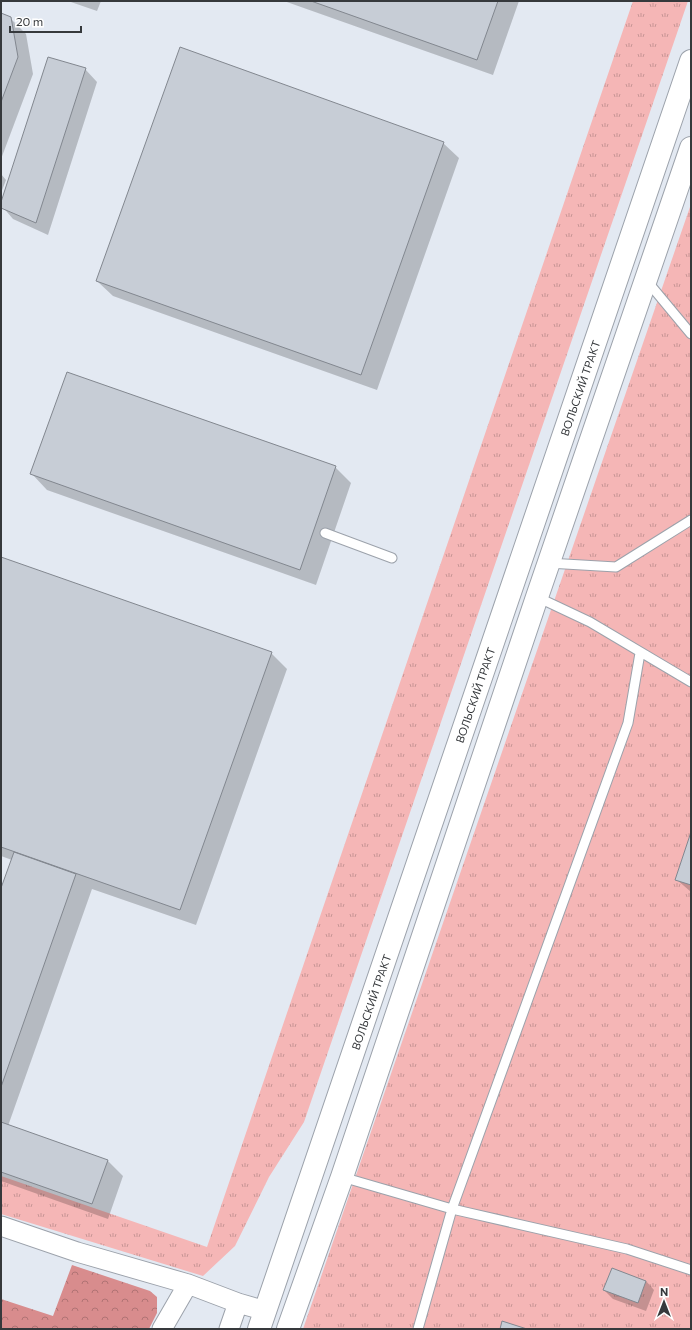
<svg xmlns="http://www.w3.org/2000/svg" width="692" height="1330" viewBox="0 0 692 1330" font-family="Commissioner,sans-serif">
  <defs>
    <pattern id="grass-tufts" width="24" height="20" patternUnits="userSpaceOnUse"><rect width="24" height="20" fill="#f5b6b6"/><path d="M3 7l-1-3M5 7V3M7 7l1-3M15 17l-1-3M17 17v-4M19 17l1-3" fill="none" stroke="#c79595"/></pattern>
    <pattern id="forest-crowns" width="20" height="18" patternUnits="userSpaceOnUse"><rect width="20" height="18" fill="#d88c8d"/><path d="M2 6a3 3 0 1 1 6 0M12 15a3 3 0 1 1 6 0" fill="none" stroke="#b07374"/></pattern>
  </defs>
  <rect width="100%" height="100%" fill="#e3e9f2"/>
  <path fill="url(#grass-tufts)" d="M633,1h55l-384,1121 -35,55 -34,69 -32,30 -202,-62v-38l206,71z
    M691,204v1125h-388z"/>
  <path fill="url(#forest-crowns)" d="M72,1265l78,26 7,6v16l-8,16h-148v-30l52,17z"/>
  <path fill="#0003" d="M68,1h33l-4,10z
    M284,1h235l-26,74z
    M1,14l9,4 16,16 7,40 -32,85z
    M85,69l12,13 -49,153 -35,-16 -12,-14z
    M443,143l16,15 -82,232 -264,-94 -16,-15z
    M1,174l5,6 -5,13z
    M335,467l16,16 -35,102 -269,-95 -15,-16z
    M1,558l270,95 16,16 -91,256 -104,-36 -84,237 100,35 15,15 -15,43 -107,-38v-290l11,-31 -11,-4z
    M691,835v57l-15,-13z
    M646,1281l8,9 -8,21 -33,-12 -9,-9z"/>
  <path fill="#c7cdd6" stroke="#82878f" d="M311,1h187l-21,59z
    M1,13l10,4 7,40 -17,45z
    M180,47l264,95 -83,233 -265,-94z
    M48,57l38,11 -50,155 -35,-15v-6z
    M67,372l269,94 -36,104 -270,-96z
    M1,557l271,95 -92,258 -179,-63z
    M691,832v53l-16,-5z
    M14,852l62,22 -75,213v-199z
    M1,1122l107,38 -16,44 -91,-32z
    M612,1268l34,13 -8,22 -35,-13z
    M502,1321l25,8h-27z"/>
  <g fill="none" stroke-linecap="round" stroke-linejoin="round">
    <defs>
      <path id="lane" d="M647,281l44,53
        M325,533l67,25
        M548,563l68,4 75,-47
        M537,597l53,25 101,60
        M342,1177l110,32 175,40 64,21
        M418,1329l34,-120 176,-486 12,-70"/>
      <path id="street" d="M1,1226l76,26 111,32 50,19 28,8
        M162,1329l26,-45
        M229,1329l9,-26"/>
      <path id="primary" d="M259,1329l432,-1268
        M288,1329l54,-152 195,-580 154,-449"/>
    </defs>
    <use href="#lane" stroke="#9ca2ab" stroke-width="11"/>
    <use href="#street" stroke="#9ca2ab" stroke-width="21"/>
    <use href="#primary" stroke="#9ca2ab" stroke-width="24"/>
    <use href="#lane" stroke="#fff" stroke-width="9"/>
    <use href="#street" stroke="#fff" stroke-width="19"/>
    <use href="#primary" stroke="#fff" stroke-width="22"/>
  </g>
  <g text-anchor="middle" dominant-baseline="central" stroke-width="4" stroke-linejoin="round" paint-order="stroke">
    <g font-size="11" fill="#36393c" stroke="#fff">
      <text transform="translate(580 388) rotate(-71)">ВОЛЬСКИЙ ТРАКТ</text>
      <text transform="translate(475 695) rotate(-71)">ВОЛЬСКИЙ ТРАКТ</text>
      <text transform="translate(371 1002) rotate(-71)">ВОЛЬСКИЙ ТРАКТ</text>
    </g>
  </g>
  <rect width="692" height="1330" fill="none" stroke="#36393c" stroke-width="4"/>
  <g transform="translate(664 1302)" stroke="#ffffff" stroke-width="3" paint-order="stroke">
  <path d="M0-3L7 15L0 10L-7 15Z" fill="#36393c"/>
  <text y="-6" font-size="11" font-weight="bold" text-anchor="middle" fill="#36393c">N</text>
  </g>
  <path d="M10 26v6h71v-6" fill="none" stroke="#36393c" stroke-width="2"/>
  <text x="16" y="26" font-size="12" fill="#36393c" stroke="#ffffff" stroke-width="3" paint-order="stroke">20 m</text>
</svg>
